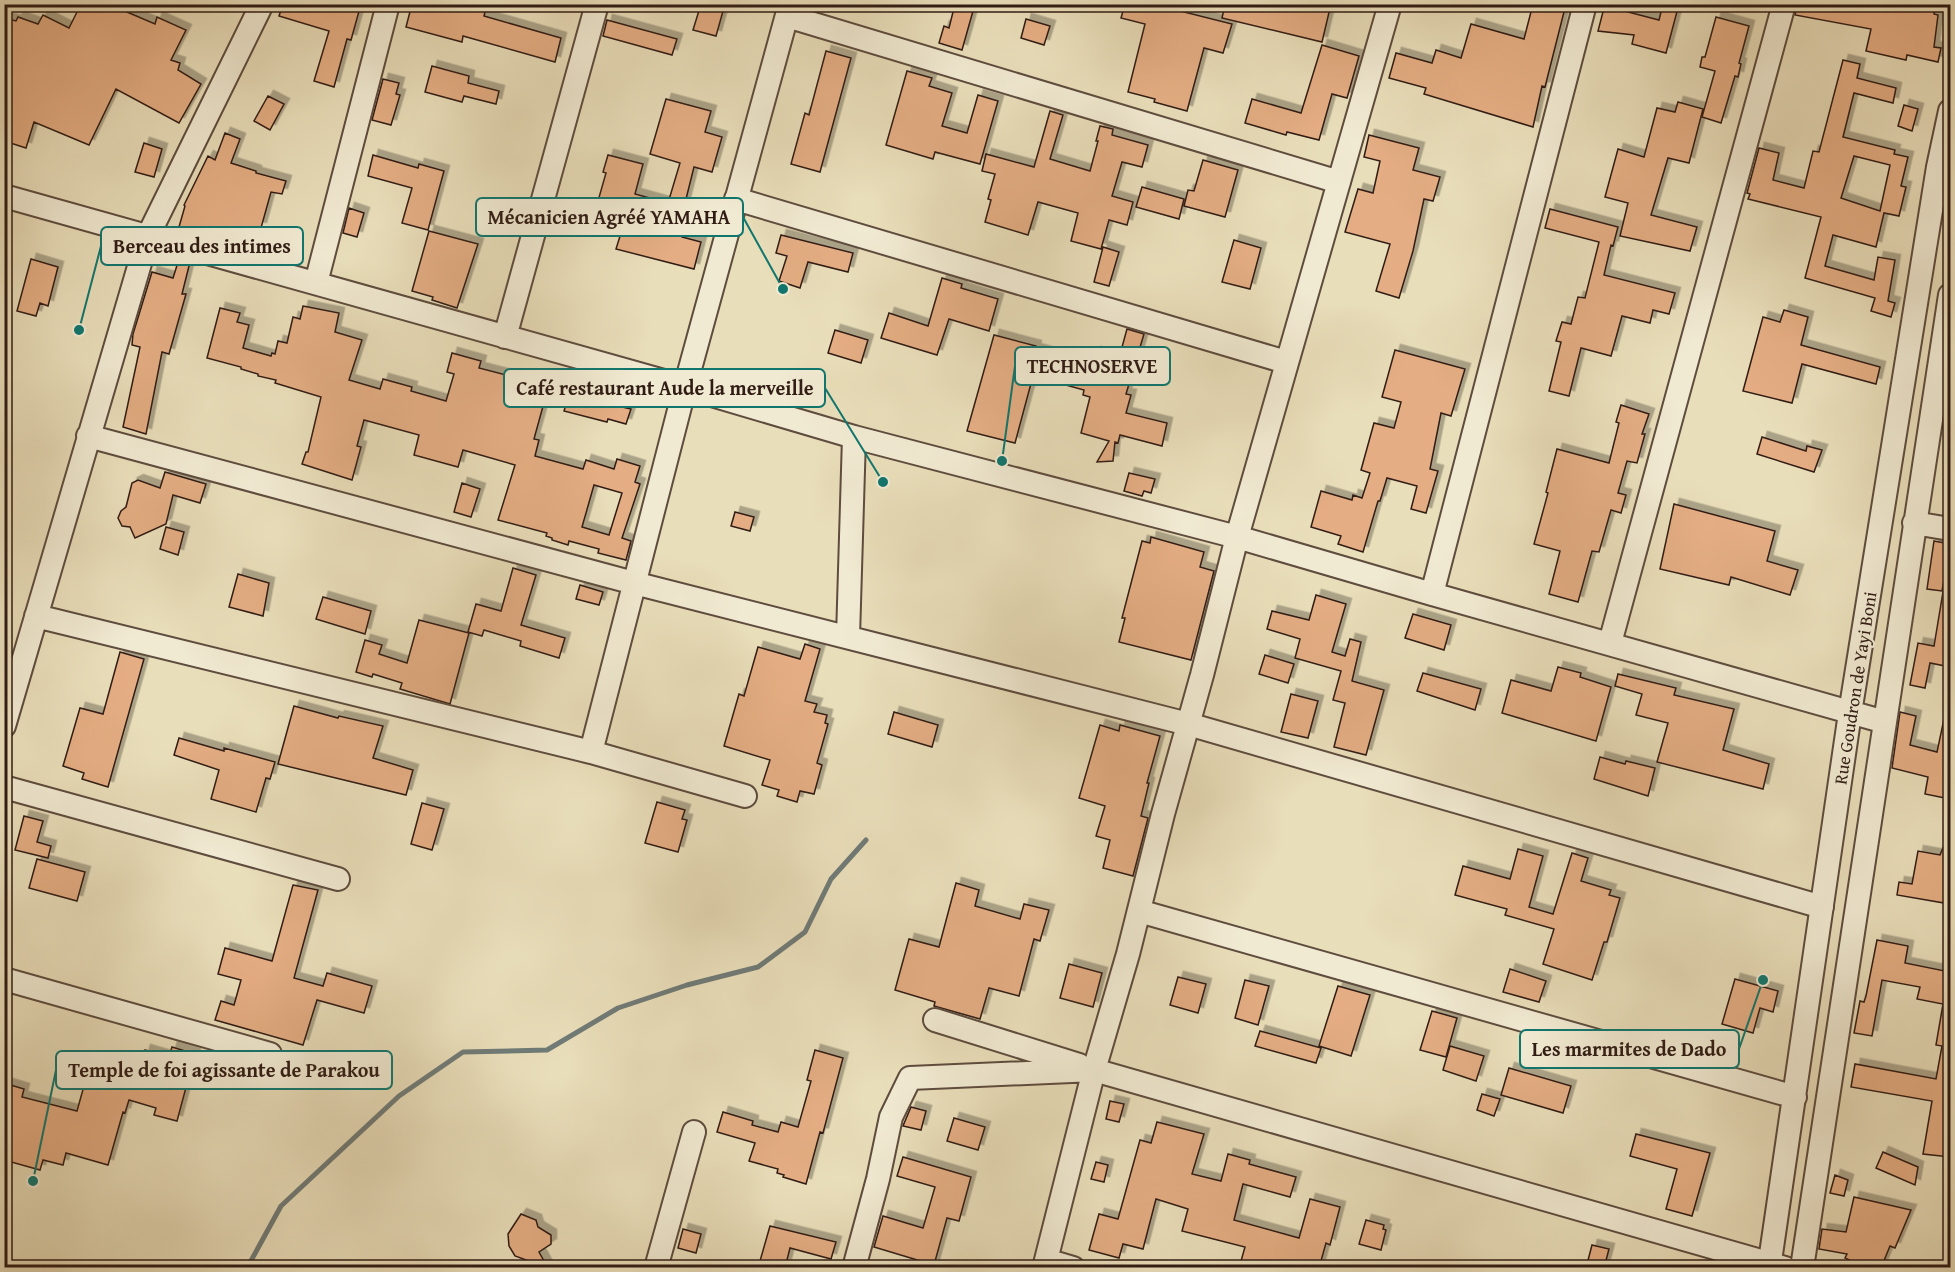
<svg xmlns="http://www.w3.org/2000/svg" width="1955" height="1272" viewBox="0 0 1955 1272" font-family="'Gentium Book Plus',serif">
  <defs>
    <filter id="shadow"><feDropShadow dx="5.5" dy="-5.5" stdDeviation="0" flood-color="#0004"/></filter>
  </defs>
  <rect width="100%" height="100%" fill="#e9deba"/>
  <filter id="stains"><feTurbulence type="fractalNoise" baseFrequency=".00333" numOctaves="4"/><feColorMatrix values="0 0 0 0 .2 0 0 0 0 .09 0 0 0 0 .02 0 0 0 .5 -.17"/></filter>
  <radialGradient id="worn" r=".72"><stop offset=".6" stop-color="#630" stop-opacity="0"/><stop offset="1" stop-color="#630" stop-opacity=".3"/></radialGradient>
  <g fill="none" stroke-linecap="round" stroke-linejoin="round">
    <path stroke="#707b77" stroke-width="5" d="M247,1268l34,-62 118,-110 64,-44 84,-2 71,-42 69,-23 71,-18 47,-35 26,-53 35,-39"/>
  </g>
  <path fill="#e4ad83" stroke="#301c14" stroke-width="1.5" fill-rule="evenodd" filter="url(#shadow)" d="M81,4h37l10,5 -1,3 28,12 2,-7 29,13 -15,30 9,3 -2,7 23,14 -22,39 -63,-34 -27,56 -55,-23 -8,26 -22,-7v-123l12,3 2,-4 20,7 5,-9 26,13z
    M283,4h78l-10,36 -4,-1 -13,48 -20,-6 15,-50 -50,-15z
    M412,4h75l-3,12 77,22 -6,24 -92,-26 -1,6 -56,-15z
    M701,4h24l-9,32 -23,-6z
    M955,4h20l-13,46 -23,-7 5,-17 5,2z
    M1125,4h52l-1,6 56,14 -9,29 -19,-5 -17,63 -33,-9 1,-3 -27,-7 17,-68 -24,-6z
    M1225,4h106l-9,38 -100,-24z
    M1533,4h33l-21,83 -3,-1 -9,41 -109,-33 2,-6 -37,-10 7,-25 36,10 4,-13 25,8 10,-34 53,15z
    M1605,4h25l-2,8 31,8 4,-16h16l-13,49 -34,-9 2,-9 -36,-4z
    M1797,4l138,1 -1,9 4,1 -4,32 7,1 -3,14 -31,-7 -1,5 -40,-9 5,-22 -76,-14z
    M1716,17l33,9 -10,37 2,1 -3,13 -3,-1 -14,47 -19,-6 13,-46 -15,-4 2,-10h3z
    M1026,19l24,7 -6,19 -23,-7z
    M607,20l70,19 -5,16 -69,-19z
    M1322,45l37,11 -12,42 -15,-4 -13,46 -32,-8 -1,3 -41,-12 7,-24 49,14z
    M826,51l25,7 -31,114 -29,-8 14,-51 4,2z
    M1843,60l17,4 -3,14 39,10 -3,15 -39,-10 -11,44 52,13 -1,4 14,3 -7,29 5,1 -7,29 -15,-3 -8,34 -43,-12 -8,31 49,14 4,-23 17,3 -7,41 7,2 -4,14 -20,-6 4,-13 -70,-20 16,-61 -73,-18 2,-5 -3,-1 12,-45 20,5 -6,27 31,8 9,-37 6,1zM1854,156l36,9 -10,46 -39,-13z
    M432,66l37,10 -1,7 31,8 -3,13 -32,-8 -2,6 -37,-10z
    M907,71l25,7 -3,8 23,7 -10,33 25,7 11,-38 20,6 -18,63 -45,-12 -2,7 -47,-14z
    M383,79l16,4 -3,11 4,1 -9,30 -19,-5z
    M268,96l16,8 -14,26 -16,-9z
    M666,99l45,12 -6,21 17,5 -10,35 -18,-5 -10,40 6,2 -8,28 19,5 -7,27 -78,-20 10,-32 -30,-9 10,-35 -3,-1 5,-17 35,9 -8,30 33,9 12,-40 -30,-9z
    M1678,102l25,7 -14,54 -21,-5 -17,57 46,12 -7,24 -70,-15 8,-33 -23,-6 13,-48 26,8 13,-49 18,4z
    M1904,105l14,4 -6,22 -14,-5z
    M1050,111l13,4 -13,44 40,12 8,-30h-2l4,-15 13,3 -1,6 36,10 -6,22 -20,-5 -10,34 21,6 -6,23 -18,-5 -8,29 -30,-8 7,-28 -40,-11 -10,33 -43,-13 6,-22 -3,-1 7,-25 -13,-3 4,-17 48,13z
    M225,133l15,6 -9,24 25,8v2l30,8 -4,13 -11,-2 -10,36 -5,-1 -2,7 -8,-3 -2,7 -10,-3 -1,4 -22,-6 -1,3 -31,-9 6,-21 -1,-1 24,-49 7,4z
    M1369,135l50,13 -6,22 27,7 -7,24 -9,-2 -11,52 -14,47 -23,-7 14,-47 -45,-12 13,-43 15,4 7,-32 -16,-4z
    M144,143l18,6 -8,28 -19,-5z
    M373,155l45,13 1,-4 25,7 -16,59 -26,-7 10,-35 -44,-12z
    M1203,160l35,10 -13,47 -41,-11 4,-16 6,1z
    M1142,187l42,12 -5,20 -43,-12z
    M349,208l15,5 -7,24 -14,-4z
    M1550,209l68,18 -5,19 -2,-1 -7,30 71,18 -6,21 -16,-4 -3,13 -28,-7 -11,40 -30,-8 -12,48 -20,-5 12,-49 -5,-1 6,-19 9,2 7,-27 7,1 14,-56 -54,-14z
    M429,231l49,13 -21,64 -25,-8 1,-3 -21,-6z
    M781,235l72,18 -5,19 -40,-10 -8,26 -21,-7 8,-25 -11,-3z
    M1234,240l27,8 -11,41 -28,-7z
    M1103,247l16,5 -10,34 -15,-4z
    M31,259l27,8 -10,39 -8,-3 -4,13 -19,-5z
    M179,259l11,3 -8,32h4l-17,60 -7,-2 -16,82 -23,-7 17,-80 -8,-2 1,-11 19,-62 21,6z
    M942,278l20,6 -1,4 37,11 -9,32 -40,-12 -12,36 -56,-17 8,-25 39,13z
    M303,306l36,7 -4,19 27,8 -13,40 31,9 3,-10 29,8 -1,4 35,10 8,-27 -7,-2 5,-19 29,8 -2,7 47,12 -2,8 8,2 -1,5 14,4 -11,40 5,1 -4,16 48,13 3,-9 28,9 3,-10 23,7 -5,16 5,2 -18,54 9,3 -5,19 -28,-7 1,-4 -30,-8 -1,4 -16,-5v-2l-6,-2 1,-3 -49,-13 17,-55 -52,-15 -5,17 -44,-12 5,-20 -55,-15 -7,26 4,1 -9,33 -50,-16 4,-12h2l13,-55 -46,-14 1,-3 -18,-4v-2l-17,-5v-2l-34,-9 13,-50 20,5 -3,9 12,3 -6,23 28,8 1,-3 3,1 3,-13 9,2 6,-26 7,2zM594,485l28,8 -13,42 -27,-8z
    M1784,310l24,7 -7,28 79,22 -4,17 -74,-20 -10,39 -49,-12 20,-74 17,5z
    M1127,329l17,5 -18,60 5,1 -5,18 41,10 -5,23 -42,-11 -2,8 -3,-1 -2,19 -16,1 12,-21 -28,-8 9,-36 -7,-2 1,-5 -51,-14 -18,67 -48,-12 27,-96 42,11 -1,3 56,15 4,-12 24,6z
    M835,330l33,10 -7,23 -33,-10z
    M1395,350l70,19 -14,47 -10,-3 -11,56 8,2 -12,42 -15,-4 6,-23 -30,-8 -7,23h-2l-15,51 -25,-8 3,-8 -30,-9 10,-36 31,9 1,-5 9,3 8,-25 -9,-3 13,-47 20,5 7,-26 -19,-5z
    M572,386l43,13 -2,6 18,4 -5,15 -18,-5 -1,3 -43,-11z
    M1621,405l28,9 -7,20h3l-8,29 -10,-2 -9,32 8,2 -5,18 -10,-3 -12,42 -7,-1 -14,51 -29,-8 11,-43 -26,-7 14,-51 -2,-1 11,-43 52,14 10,-40 -3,-1z
    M1762,437l44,14 1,-5 15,4 -8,22 -57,-18z
    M165,472l41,12 -6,19 -27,-8 -7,29 -31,14 -5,-11 -8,-1 -4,-8 3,-7 5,-4 6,-24 6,-3 22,8z
    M1129,473l26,6 -4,14 -7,-2 -2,5 -18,-5z
    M462,483l18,6 -9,28 -17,-5z
    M1674,504l101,27 -8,30 31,9 -8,25 -59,-18 -2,8 -69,-16z
    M735,512l19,5 -4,14 -19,-5z
    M166,527l18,5 -6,23 -18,-6z
    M1151,537l53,15 -4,15 14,4 -23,89 -72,-18 6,-24h-3l20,-77 8,2z
    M1934,541l16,3 -8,47 -15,-2z
    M513,568l23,7 -15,50 44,13 -6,20 -39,-12 1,-5 -37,-11 -2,6 -14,-4 8,-28 25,7z
    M238,574l31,9 -6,33 -34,-9z
    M580,585l23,7 -4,13 -23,-6z
    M1943,592h7v75l-20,-4 -5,25 -15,-3 8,-42 16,3z
    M1316,595l30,9 -14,48 13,4 5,-17 11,3 -9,39 32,9 -18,65 -32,-8 11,-44 -12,-3 8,-29 -46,-13 5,-19 -33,-10 5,-18 37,9z
    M323,597l48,14 -6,23 -49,-15z
    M1413,614l38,11 -7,25 -39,-12z
    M419,620l50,13 -19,71 -50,-15 2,-6 -29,-9 -1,3 -16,-5 9,-32 17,5 -3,9 28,9z
    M805,644l15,5 -15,52 12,3 -3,8 13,3 -2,8 3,1 -11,39 5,2 -8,29 -14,-3 -3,11 -20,-6 2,-6 -17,-5 8,-25 -46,-14 15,-52 5,2 14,-49 42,12z
    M120,652l24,7 -36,128 -26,-8 2,-6 -21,-7 17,-58 23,6z
    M1265,655l29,9 -6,19 -29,-9z
    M1558,667l23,6 -1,4 31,10 -15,54 -94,-28 9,-33 40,11z
    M1423,673l58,16 -6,21 -58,-19z
    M1618,674l58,14 -2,7 60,14 -11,41 46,14 -6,25 -106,-27 11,-39 -32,-8 6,-21 -27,-8z
    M1291,694l27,7 -10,37 -27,-6z
    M294,706l44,12 1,-2 44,10 -10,32 40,12 -7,25 -128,-31z
    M894,712l44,13 -6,22 -44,-13z
    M1900,712l16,4 -6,29 27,7 7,-33h6v80l-25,-5 3,-17 -36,-9z
    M1100,725l19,6 1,-6 40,11 -13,47h2l-8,33 7,2 -15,58 -30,-8 7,-28 -14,-4 9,-30 -26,-8z
    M179,738l45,13v-3l51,14 -5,17 -4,-1 -10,34 -45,-13 8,-29 -45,-15z
    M1600,757l25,7 1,-3 29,7 -7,28 -54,-17z
    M657,802l28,8 -3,9 5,1 -9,32 -33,-9z
    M422,803l22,6 -12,41 -21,-6z
    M24,816l19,5 -6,21 14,4 -3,12 -33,-8z
    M1950,831v73l-53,-9 2,-13 13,2 6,-33 22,4z
    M1518,849l25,7 -14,51 24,7 19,-61 16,5 -7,23 30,9 -2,5 11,3 -13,44h-3l-12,38 -49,-16 11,-35 -49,-14 2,-6 -52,-14 8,-29 47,13z
    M37,859l48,13 -8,29 -48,-13z
    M956,883l23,7 -4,16 45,13 4,-15 25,6 -9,31 -6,-2 -15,57 -30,-8 -9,31 -46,-13 1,-4 -40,-12 14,-51 30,8z
    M293,885l25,5 -24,88 29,8 4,-13 45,13 -8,27 -47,-13 -14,45 -88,-25 6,-19 13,4 7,-25 -23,-6 7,-26 47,13z
    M1877,940l31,6 -3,17 45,9v157l-2,13h2v15l-27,-3 9,-53 -81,-14 4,-23 81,15 6,-33 -6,-1 7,-41 -26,-5 3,-12 -38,-7 -10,56 -18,-3 6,-32 4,1 2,-6z
    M1069,964l33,9 -9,34 -33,-9z
    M1510,969l36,12 -7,21 -36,-10z
    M1178,977l28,7 -8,29 -28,-8z
    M1735,979l43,12 -5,21 -13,-4 -7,25 -31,-9z
    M1245,980l24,6 -11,39 -23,-7z
    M1338,986l32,9 -19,61 -32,-10z
    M1432,1011l25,7 -11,39 -26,-7z
    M1260,1031l61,17 -5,15 -61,-17z
    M1450,1046l34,10 -8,25 -33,-11z
    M172,1047l23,7 -18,67 -23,-6 2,-7 -27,-8 -4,13 -2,-1 -15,53 -42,-12 -3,12 -20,-5 -3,10 -36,-10v-77l20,6 -2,8 55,14 10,-36 38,11 3,-12 10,2 7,-26 24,7z
    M815,1050l28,8 -20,75 -3,-1 -14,52 -23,-7 1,-2 -7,-2 1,-4 -29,-8 6,-18 -38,-11 6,-20 30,9 -1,4 26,7 3,-10 17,5 13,-46 -4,-1z
    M1509,1068l62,18 -8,27 -62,-18z
    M1482,1094l18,5 -6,17 -17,-6z
    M1110,1101l14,3 -5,18 -13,-3z
    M911,1107l15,4 -5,19 -18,-4z
    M954,1118l31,9 -7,23 -31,-9z
    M1157,1122l47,12 -12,40 29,7 7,-27 22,6 -1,4 47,13 -6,20 -47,-13 -9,36 65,18 11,-39 30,8 -10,38 -4,-2 -7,25h-80l6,-21 -63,-16 6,-22 -32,-10 -13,50 -20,-5 -4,14 -30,-8 10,-36 19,5 22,-79 11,3z
    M1636,1134l74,19 -18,63 -26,-7 11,-40 -47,-13z
    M1883,1152l35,15 -3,18 -39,-17z
    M903,1157l68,20 -12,44 -12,-3 -13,47 -60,-18 9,-31 40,12 12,-41 -38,-11z
    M1096,1162l12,3 -4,17 -13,-3z
    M1835,1175l13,5 -4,16 -14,-3z
    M1854,1197l57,13 -16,38 -5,-2 -9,22h-15l-21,-10 2,-4 -28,-5 3,-20 24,3z
    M521,1214l15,6 2,7 13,8v9l-12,8 9,16 -33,-12 -6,-10 -1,-12z
    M1366,1220l18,5 -1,4 3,1 -5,20 -22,-6z
    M770,1226l66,16 -5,17 -41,-11 -5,20h-27z
    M683,1229l18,5 -5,19 -18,-5z
    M1592,1245l17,4 -5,19h-18z"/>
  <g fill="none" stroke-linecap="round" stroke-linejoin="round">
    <defs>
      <path id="minor" d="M1390,4l-153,533 -35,138 -39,139 -35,140 -34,116 691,198
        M787,16l552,166
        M4,196l660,185 190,56 383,100 195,57 453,128
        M736,199l550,163
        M316,283l72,-279
        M505,337l92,-333
        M88,436l546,147 554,141 634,183
        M1914,523l36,6
        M1432,594l153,-590
        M36,616l555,136 154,44
        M848,637l6,-200
        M1610,643l174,-639
        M4,726l144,-490 114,-232
        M591,752l94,-365 105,-383
        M4,787l334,92
        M1139,911l656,186
        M4,979l266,75
        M935,1020l144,45
        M1046,1260l27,8
        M656,1268l38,-136
        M854,1268l24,-89 13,-62 19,-39 184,-8
        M1044,1268l50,-198
        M1769,1268l81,-555 88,-546 12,-56
        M1802,1268l148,-973"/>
    </defs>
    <use href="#minor" stroke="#5e4c3e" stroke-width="26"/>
    <use href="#minor" stroke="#f1ead2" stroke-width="22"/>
  </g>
  <g text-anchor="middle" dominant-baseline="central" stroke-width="4.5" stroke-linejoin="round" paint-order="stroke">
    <g font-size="18" fill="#301c14" stroke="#f1ead2">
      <text transform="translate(1855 688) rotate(-81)">Rue Goudron de Yayi Boni</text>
    </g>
  </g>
  <path fill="none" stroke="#0f766e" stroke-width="2" d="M783 289L743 217M79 330L101 246M1002 461L1015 366M883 482L825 388M1763 980L1739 1049M33 1181L56 1070"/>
  <g fill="#0f766e" stroke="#f1ead2" stroke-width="2">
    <circle cx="783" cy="289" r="6"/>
    <circle cx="79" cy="330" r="6"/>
    <circle cx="1002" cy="461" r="6"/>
    <circle cx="883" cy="482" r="6"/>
    <circle cx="1763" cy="980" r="6"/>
    <circle cx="33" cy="1181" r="6"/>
  </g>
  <g fill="#f1ead2" stroke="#0f766e" stroke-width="2">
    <rect x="476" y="198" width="267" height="38" rx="6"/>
    <rect x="101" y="227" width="202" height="38" rx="6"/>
    <rect x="1015" y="347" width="155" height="38" rx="6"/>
    <rect x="504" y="369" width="321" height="38" rx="6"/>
    <rect x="1520" y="1030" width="219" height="38" rx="6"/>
    <rect x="56" y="1051" width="336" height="38" rx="6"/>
  </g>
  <g font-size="20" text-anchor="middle" font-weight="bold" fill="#301c14">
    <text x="609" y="224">Mécanicien Agréé YAMAHA</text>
    <text x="202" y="253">Berceau des intimes</text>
    <text x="1092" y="373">TECHNOSERVE</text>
    <text x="665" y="395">Café restaurant Aude la merveille</text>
    <text x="1629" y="1056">Les marmites de Dado</text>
    <text x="224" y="1077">Temple de foi agissante de Parakou</text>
  </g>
  <rect width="1955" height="1272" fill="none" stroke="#e9deba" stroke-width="24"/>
  <rect x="6" y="6" width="1943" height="1260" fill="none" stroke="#301c14" stroke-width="3"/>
  <rect x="12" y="12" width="1931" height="1248" fill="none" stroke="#301c14" stroke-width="1.5"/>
  <rect width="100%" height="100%" filter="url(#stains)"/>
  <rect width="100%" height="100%" fill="url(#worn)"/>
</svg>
